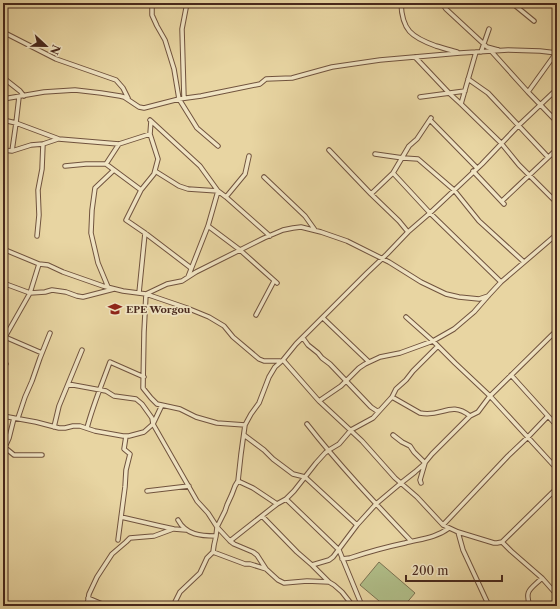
<svg xmlns="http://www.w3.org/2000/svg" width="560" height="609" viewBox="0 0 560 609" font-family="'Libre Caslon Text',serif">
  <rect width="100%" height="100%" fill="#e8d5a2"/>
  <filter id="stains"><feTurbulence type="fractalNoise" baseFrequency=".005" numOctaves="4"/><feColorMatrix values="0 0 0 0 .2 0 0 0 0 .09 0 0 0 0 .02 0 0 0 .5 -.17"/></filter>
  <radialGradient id="worn" r=".72"><stop offset=".6" stop-color="#630" stop-opacity="0"/><stop offset="1" stop-color="#630" stop-opacity=".3"/></radialGradient>
  <path fill="#b0be89" stroke="#7c7352" d="M379,562l36,31 -11,13h-19l-25,-21z"/>
  <g fill="none" stroke-linecap="round" stroke-linejoin="round">
    <defs>
      <path id="street" d="M152,3v12l5,11 8,14 9,29 5,30 18,29 21,18
        M401,3c1,27 10,34 35,43 7,2 13,4 21,6
        M442,3l4,6 41,38 11,3
        M512,3l22,18
        M470,5l2,-2
        M3,32l53,27 60,21 7,8 5,10
        M481,52l8,-23
        M492,52l36,40 29,30
        M415,57l34,36 12,11 40,39 18,22 38,38
        M468,79l20,14 60,64
        M6,80l14,11 4,5
        M528,92l28,-39
        M420,97l45,-6
        M184,98l-2,-69 5,-26
        M3,99l41,-7 31,-2 26,3 19,3 4,1 15,10 5,1 35,-9 22,-3 59,-12 6,-5 26,-1 40,-11 48,-7 80,-7 48,-3 32,1 17,2
        M461,104l15,-52
        M431,118l-14,21 -8,7 -16,27 37,40 71,69
        M3,120l13,3 43,16 60,5 31,-10
        M150,120l50,46 18,25 8,6 44,39
        M430,120l47,48
        M151,121l-1,13 8,25 -4,15 -13,16 -15,30 19,13 46,35
        M3,150l9,1 19,-6 12,-1 15,-5
        M329,150l42,44 28,27 9,11
        M12,151l4,-28 3,-26
        M375,154l28,4 15,1 36,31 25,31 45,41
        M106,164l13,-20
        M65,166l21,-2h20l35,26
        M155,171l24,15 9,3 30,2 -10,35 -20,51
        M473,171l31,33
        M264,177l41,39 10,14
        M371,194l22,-21
        M226,197l19,-23 4,-18
        M502,201l55,-52
        M208,226l32,24 37,33
        M37,236l2,-21 -1,-25 4,-21 1,-25
        M3,249l36,15 9,1 15,7 40,14 20,5 23,3 41,14 22,9 15,9 9,11 26,22 5,2h16
        M39,264l-9,29 -25,44 37,16
        M3,283l27,10 15,-1 7,-2 14,2 11,4 6,1 31,-8
        M108,287l-10,-24 -7,-30 1,-23 3,-22 19,-18
        M139,293l6,-60
        M146,294l21,-10 15,-3 14,-9 68,-34 19,-8 10,-2 8,-1 20,5 26,9 42,21 32,20 25,12 13,3 20,2 9,-3
        M146,294l-2,38 -1,56 8,10 6,6 23,5 16,8 21,6 28,2
        M256,315l18,-34
        M406,317l27,24 22,22 35,33 67,73
        M323,318l46,44
        M303,338l5,7 10,8 4,5 8,6 41,43 6,4 3,-1
        M283,360l36,41 43,40 33,37 22,19 26,28 15,7 36,11h3l5,-1 55,-54
        M3,363l3,1
        M511,375l37,41 9,10
        M68,384l38,7 8,5 22,3 6,5 10,14 1,6 44,77 11,12 9,14 13,14 4,3 19,8 4,3 9,14 12,11 6,3 23,-2 22,1 5,3 8,7 11,14
        M392,397l4,-8 10,-9 7,-9 25,-25
        M319,401l22,-15 18,-18 6,-4 15,-7 20,-4 33,-12 21,-12 20,-17 14,-16 13,-14 56,-48
        M3,416l33,6 23,6h6l8,-2h7l15,5 28,5h6l15,-4 9,-8 9,-19
        M18,418l7,-21 7,-16 8,-23 10,-25
        M307,424c32,41 69,80 104,117
        M54,427l5,-21 23,-56
        M87,428c6,-23 15,-44 23,-66l34,15
        M244,435l20,15 9,9 20,15 12,3 52,48
        M393,435l9,7 8,4 4,6 11,11 -5,17 1,3
        M3,446l11,9h28
        M3,451l6,-13 5,-20
        M238,481l15,7 24,16
        M147,491l42,-5
        M286,499l53,51 23,56
        M262,516l35,36 15,13 17,17
        M121,517l39,9 14,3 12,1
        M178,520c8,15 23,16 38,16
        M443,525l65,-69 20,-19 20,-21
        M458,532l5,18 26,56
        M118,540l7,-53 1,-17 4,-16 -6,-5 2,-13
        M230,541l47,-37 9,-5 8,-8 22,-28 9,-10 4,-3 10,-6 12,-14 22,-12 19,-21 28,16c22,5 30,-13 50,3
        M502,542l9,9 31,27 15,17
        M213,552l32,12h5l16,5
        M342,559l8,-1c18,-6 36,-11 55,-15 15,-4 31,-5 44,-15
        M312,565l17,-5 4,-3 24,-32 19,-21 25,-21 14,-11 8,-7 9,-11 38,-38 8,-4 12,-16 67,-66
        M88,598l19,8
        M87,606l2,-12 8,-17 15,-23 14,-12 4,-4 24,-2 19,-7
        M173,606l7,-14 20,-19 7,-15 6,-6 1,-7 2,-9 1,-9 8,-16 2,-6 5,-11 3,-8 3,-5 3,-27 4,-29 6,-11 8,-11 10,-26 6,-10 8,-7 13,-16 71,-71 20,-19 21,-22 22,-19 52,-49 36,-38 39,-37
        M530,606c-6,-16 1,-17 12,-28"/>
    </defs>
    <use href="#street" stroke="#70533e" stroke-width="5.5"/>
    <use href="#street" stroke="#f0e4c3" stroke-width="3.5"/>
  </g>
  <defs>
    <symbol id="school-bare" viewBox="-9 -9 18 18"><path d="M0-5L7-2L0 1L-7-2ZM-4 1L0 2.5L4 1V4Q0 6-4 4Z" fill="#8f2418" stroke="#f0e4c3" stroke-width="2.5" paint-order="stroke"/></symbol>
  </defs>
  <g fill-rule="evenodd">
    <use href="#school-bare" x="105" y="299" width="20" height="20"/>
  </g>
  <g text-anchor="middle" dominant-baseline="central" stroke-width="3.5" stroke-linejoin="round" paint-order="stroke">
    <g font-size="10" font-weight="bold" fill="#48281c" stroke="#f0e4c3" text-anchor="start">
      <text x="126" y="309">EPE Worgou</text>
    </g>
  </g>
  <rect width="560" height="609" fill="none" stroke="#e8d5a2" stroke-width="16"/>
  <rect x="4" y="4" width="552" height="601" fill="none" stroke="#48281c" stroke-width="2"/>
  <rect x="8" y="8" width="544" height="593" fill="none" stroke="#48281c"/>
  <g transform="translate(46 46) rotate(112)" stroke="#f0e4c3" stroke-width="3" paint-order="stroke">
  <path d="M0-3L7 15L0 10L-7 15Z" fill="#48281c"/>
  <text y="-6" font-size="11" font-weight="bold" text-anchor="middle" fill="#48281c">N</text>
  </g>
  <path d="M406 575v6h96v-6" fill="none" stroke="#48281c" stroke-width="2"/>
  <text x="412" y="575" font-size="12" fill="#48281c" stroke="#f0e4c3" stroke-width="3" paint-order="stroke">200 m</text>
  <rect width="100%" height="100%" filter="url(#stains)"/>
  <rect width="100%" height="100%" fill="url(#worn)"/>
</svg>
